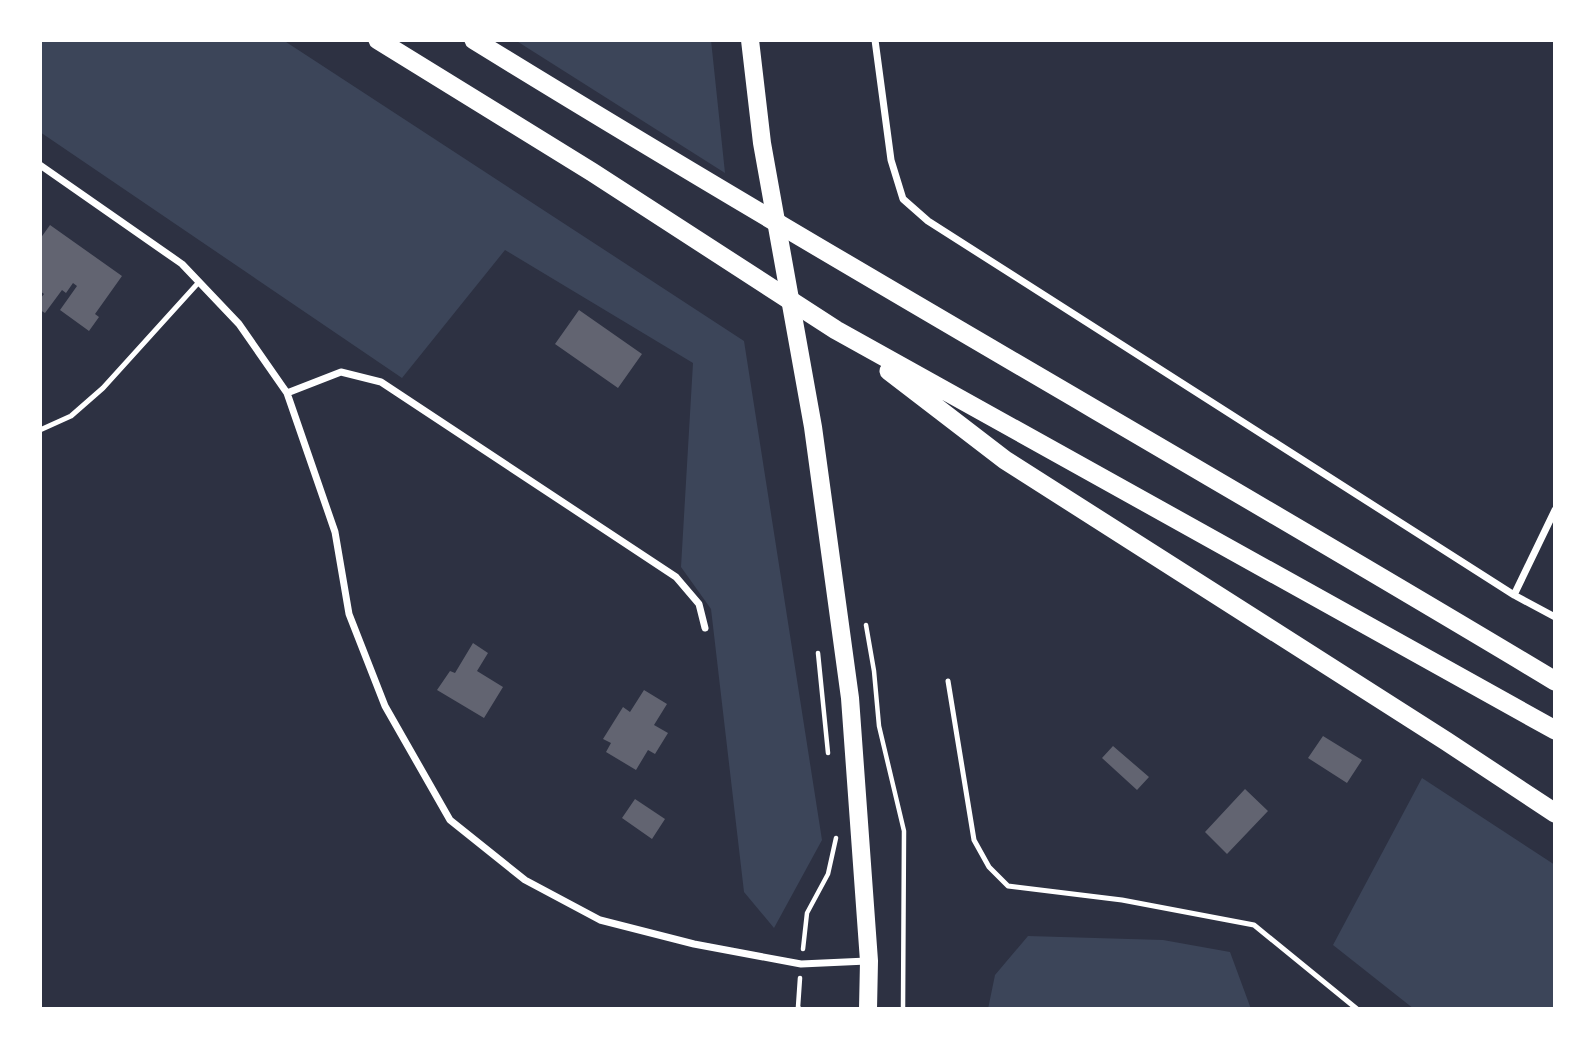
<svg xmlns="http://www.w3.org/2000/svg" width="1595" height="1049" viewBox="0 0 1595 1049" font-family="'Source Sans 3',sans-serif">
  <rect width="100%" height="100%" fill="#2d3142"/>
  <path fill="#3c4559" d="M40,40h243l461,301 78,499 -48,88 -30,-36 -33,-283 -30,-42 12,-204 -188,-113 -103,128 -362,-246z
    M515,40h196l14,133z
    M1422,778l133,87v144h-141l-81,-64z
    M1028,936l135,4 67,12 21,57h-263l7,-34z"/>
  <path fill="#626471" d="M50,225l72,51 -27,38 4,3 -10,14 -29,-21 17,-24 -4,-3 -7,10 -4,-3 -17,23 -5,-3v-11l4,-5 -4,-3v-52z
    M579,310l63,44 -24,34 -63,-44z
    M473,643l15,10 -11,18 26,16 -19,31 -47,-28 13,-19 5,2z
    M644,690l23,14 -13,21 14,8 -13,21 -7,-4 -12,20 -30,-18 5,-9 -8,-4 20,-32 7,5z
    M1323,736l39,24 -15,23 -39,-25z
    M1113,746l36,31 -12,13 -35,-32z
    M1245,789l23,22 -41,43 -22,-22z
    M635,799l30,20 -13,20 -30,-21z"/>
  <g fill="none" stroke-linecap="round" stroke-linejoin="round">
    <path stroke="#fff" stroke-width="4.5" d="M866,625l8,46 5,55 25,105 -1,178
      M818,653l10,100
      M803,949l4,-36 21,-39 8,-36
      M800,978l-2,29 2,2"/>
    <path stroke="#fff" stroke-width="5" d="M40,430l31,-14 32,-28 96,-106
      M948,681l26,159 15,27 19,19 114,14 132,25 103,84"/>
    <path stroke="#fff" stroke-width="7" d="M875,40l16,120 12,39 25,22 586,374 41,22
      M40,165l142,99 57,60 48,69 48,139 14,82 36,92 65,114 75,60 75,40 94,24 107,20 66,-3
      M287,393l54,-21 40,10 295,195 23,27 6,24
      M1514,595l41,-85"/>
    <path stroke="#fff" stroke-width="18" d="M750,40l12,103 51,284 37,271 19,263 -1,48"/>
    <path stroke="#fff" stroke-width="19" d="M378,40l214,132 244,158 719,400
      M474,40c357,220 722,425 1081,641
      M889,371l116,89 441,281 109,72"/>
  </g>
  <rect width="1595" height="1049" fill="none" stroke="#ffffff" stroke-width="84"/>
</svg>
